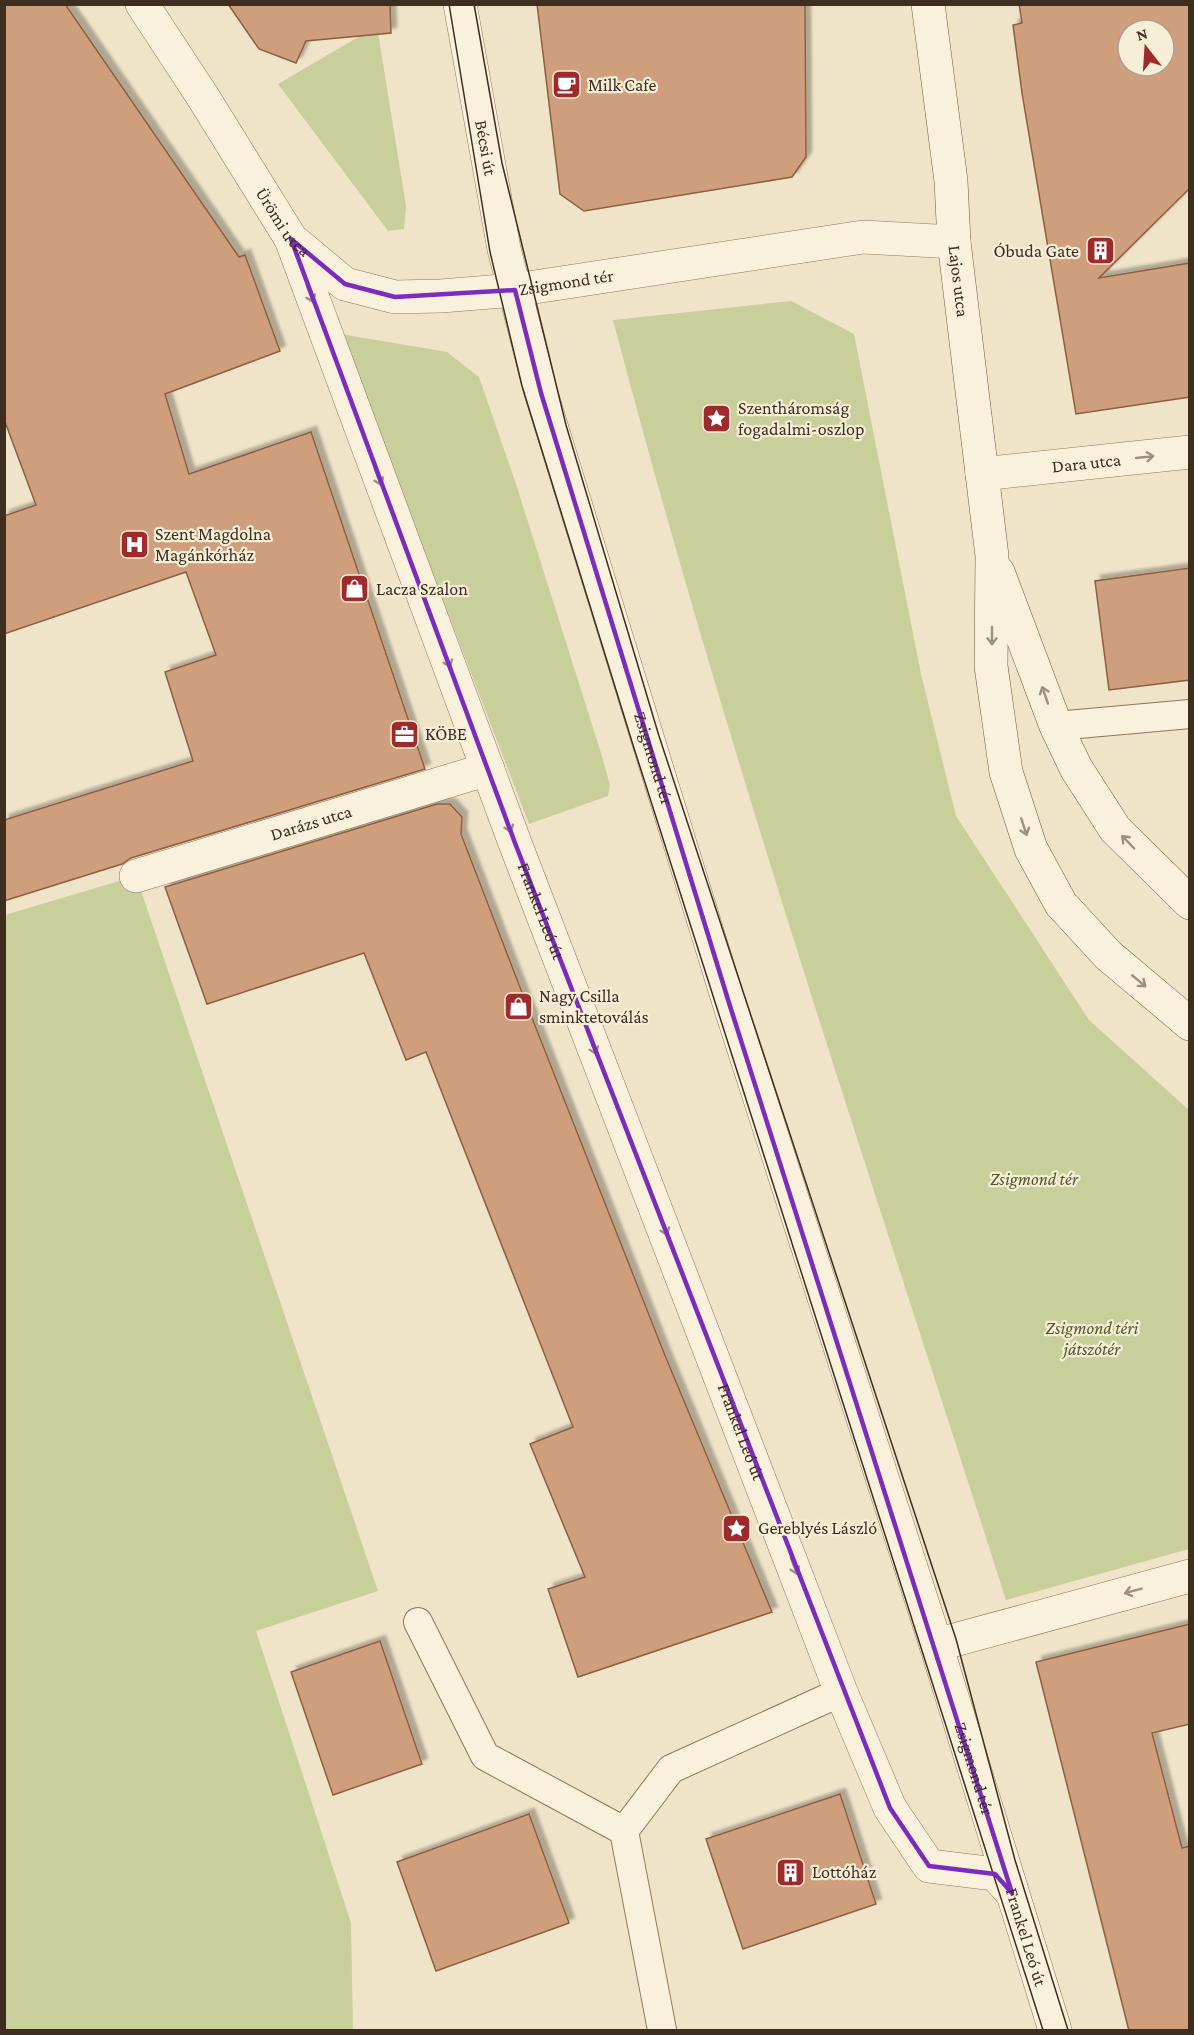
<svg xmlns="http://www.w3.org/2000/svg" width="1194" height="2035" viewBox="0 0 1194 2035" font-family="'Crimson Pro',serif">
  <defs>
    <filter id="shadow"><feDropShadow dx="5.5" dy="-5.5" stdDeviation="1.5" flood-color="#0004"/></filter>
  </defs>
  <rect width="100%" height="100%" fill="#f0e4c8"/>
  <path fill="#c9cf9b" d="M377,26l29,180 -2,23 -16,2 -110,-147z
    M791,301l63,33 67,340 35,142 133,204 100,90v439l-183,51c-136,-425 -280,-849 -393,-1280z
    M341,334l106,18 32,25 37,107 85,269 9,32 -2,11 -79,28z
    M136,876l242,715 -122,40 95,292 2,107h-348v-1115z"/>
  <path fill="#cf9f7d" stroke="#8d5f41" stroke-width="1.5" fill-rule="evenodd" filter="url(#shadow)" d="M4,4h61l174,253 6,-2 35,96 -115,43 24,80 122,-42 114,337 -294,89 -9,6 -118,37v-81l189,-59 -28,-89 51,-17 -30,-83 -182,62v-118l32,-11 -32,-86z
    M228,4h162l1,29 -85,8 -10,22 -37,-14z
    M537,4h268l1,153 -14,20 -208,34 -24,-17z
    M1019,4h171v184l-91,90 91,-15v134l-114,17 -54,-321 -9,-68 9,-2zM1128,30h36v36h-36z
    M1190,568v112l-81,10 -14,-109z
    M437,804h13l12,13 -1,17 62,161 141,358 108,259 -194,65 -30,-88 37,-12 -55,-133 43,-17 -147,-375 -20,8 -42,-107 -157,51 -42,-117z
    M1190,1624v100l-38,9 30,115 8,-2v185h-61l-93,-369z
    M380,1641l42,123 -89,31 -42,-123z
    M840,1794l36,110 -133,45 -37,-110z
    M529,1814l40,109 -133,48 -39,-109z"/>
  <g fill="none" stroke-linecap="round" stroke-linejoin="round">
    <defs>
      <path id="service" d="M1056,726l134,-12
        M418,1622l67,134 139,75
        M662,2030l-38,-199 47,-62 170,-77"/>
      <g id="minor">
        <path id="s1" d="M142,4l61,93 88,142 54,45 50,13 46,-1 74,-6 348,-53 91,5"/>
        <path id="s2" d="M291,239l224,604 326,849 49,116 39,58 66,8 17,19"/>
        <path id="s3" d="M982,474l208,-22"/>
        <path id="s4" d="M136,876l352,-107"/>
        <path d="M936,1645l254,-69"/>
      </g>
      <g id="tertiary">
        <path id="s5" d="M460,4l44,245 37,144 189,613 206,639 119,385"/>
      </g>
      <g id="secondary">
        <path id="s6" d="M928,4l23,177 3,61 38,314 -1,110 15,106 25,77 30,55 47,51 82,69"/>
        <path d="M998,572l58,154 20,42 39,61 75,74"/>
      </g>
    </defs>
    <use href="#service" stroke="#8d765c" stroke-width="30"/>
    <use href="#minor" stroke="#8d765c" stroke-width="34"/>
    <use href="#tertiary" stroke="#8d765c" stroke-width="34"/>
    <use href="#secondary" stroke="#6f573f" stroke-width="34"/>
    <use href="#service" stroke="#faf1dc" stroke-width="28"/>
    <use href="#minor" stroke="#faf1dc" stroke-width="33"/>
    <use href="#tertiary" stroke="#faf1dc" stroke-width="33"/>
    <use href="#secondary" stroke="#faf1dc" stroke-width="33"/>
    <path stroke="#3d2e20" stroke-width="1.5" d="M449,4l41,248 32,134 111,359 410,1285
      M474,4l28,159 64,262 93,311 297,903 59,221 53,170"/>
  </g>
  <defs><path id="oneway-shaft" d="M-6 0H5M1.5-3L5.5 0L1.5 3" fill="none" stroke-width="1.6" stroke-linecap="round" stroke-linejoin="round" transform="scale(1.5)"/></defs>
  <g stroke="#9c907e">
    <use href="#oneway-shaft" transform="translate(310 294) rotate(70)"/>
    <use href="#oneway-shaft" transform="translate(1145 457) rotate(-6)"/>
    <use href="#oneway-shaft" transform="translate(378 477) rotate(69)"/>
    <use href="#oneway-shaft" transform="translate(992 636) rotate(90)"/>
    <use href="#oneway-shaft" transform="translate(447 659) rotate(69)"/>
    <use href="#oneway-shaft" transform="translate(1045 695) rotate(-109)"/>
    <use href="#oneway-shaft" transform="translate(508 824) rotate(70)"/>
    <use href="#oneway-shaft" transform="translate(1024 827) rotate(72)"/>
    <use href="#oneway-shaft" transform="translate(1128 842) rotate(-134)"/>
    <use href="#oneway-shaft" transform="translate(1139 981) rotate(40)"/>
    <use href="#oneway-shaft" transform="translate(593 1046) rotate(69)"/>
    <use href="#oneway-shaft" transform="translate(664 1227) rotate(69)"/>
    <use href="#oneway-shaft" transform="translate(794 1566) rotate(69)"/>
    <use href="#oneway-shaft" transform="translate(1133 1591) rotate(165)"/>
  </g>
  <path fill="none" stroke="#7b2cbf" stroke-width="4.5" stroke-linejoin="round" d="M291,239l54,45 50,13 120,-7 26,103 189,613 282,887 -17,-19 -66,-8 -39,-58 -375,-965z"/>
  <defs>
    <symbol id="cafe-square" viewBox="-11 -11 22 22"><rect x="-9" y="-9" width="18" height="18" rx="4" fill="#9e2a2b" stroke="#f7eed8"/><path d="M-5.5-4.5H6V0H3Q3 3.5 0 3.5H-2.5Q-5.5 3.5-5.5 0ZM3-3.2v2h1.7v-2ZM-6 4.5H4V6H-6Z" fill="#fff"/></symbol>
    <symbol id="building-square" viewBox="-11 -11 22 22"><rect x="-9" y="-9" width="18" height="18" rx="4" fill="#9e2a2b" stroke="#f7eed8"/><path d="M-4-6H4V6H1V3H-1V6H-4ZM-2.5-4.3h1.7v1.8h-1.7ZM.8-4.3h1.7v1.8H.8ZM-2.5-1h1.7V.8h-1.7ZM.8-1h1.7V.8H.8Z" fill="#fff"/></symbol>
    <symbol id="sight-square" viewBox="-11 -11 22 22"><rect x="-9" y="-9" width="18" height="18" rx="4" fill="#9e2a2b" stroke="#f7eed8"/><path d="M0-6L1.8-2.2L6-1.7L2.9 1.2L3.7 5.4L0 3.3L-3.7 5.4L-2.9 1.2L-6-1.7L-1.8-2.2Z" fill="#fff"/></symbol>
    <symbol id="hospital-square" viewBox="-11 -11 22 22"><rect x="-9" y="-9" width="18" height="18" rx="4" fill="#9e2a2b" stroke="#f7eed8"/><path d="M-5-5h3v3.5h4V-5h3V5h-3V1.5h-4V5h-3Z" fill="#fff"/></symbol>
    <symbol id="shop-square" viewBox="-11 -11 22 22"><rect x="-9" y="-9" width="18" height="18" rx="4" fill="#9e2a2b" stroke="#f7eed8"/><path d="M-5-2.5h2.3a2.7 3.5 0 0 1 5.4 0H5L5.5 6h-11ZM-1.5-2.5h3a1.5 2.3 0 0 0-3 0Z" fill="#fff"/></symbol>
    <symbol id="office-square" viewBox="-11 -11 22 22"><rect x="-9" y="-9" width="18" height="18" rx="4" fill="#9e2a2b" stroke="#f7eed8"/><path d="M-6-3h4V-5.5h4V-3h4V5H-6ZM-1-4.5V-3h2v-1.5ZM-6 0V1H6V0Z" fill="#fff"/></symbol>
  </defs>
  <g fill-rule="evenodd">
    <use href="#cafe-square" x="550" y="68" width="33" height="33"/>
    <use href="#building-square" x="1084" y="234" width="33" height="33"/>
    <use href="#sight-square" x="700" y="402" width="33" height="33"/>
    <use href="#hospital-square" x="118" y="528" width="33" height="33"/>
    <use href="#shop-square" x="338" y="572" width="33" height="33"/>
    <use href="#office-square" x="388" y="718" width="33" height="33"/>
    <use href="#shop-square" x="502" y="990" width="33" height="33"/>
    <use href="#sight-square" x="720" y="1512" width="33" height="33"/>
    <use href="#building-square" x="774" y="1856" width="33" height="33"/>
  </g>
  <g text-anchor="middle" dominant-baseline="central" stroke-width="4.5" stroke-linejoin="round" paint-order="stroke">
    <g font-size="18" fill="#3d2e20" stroke="#f7eed8" text-anchor="start">
      <text x="588" y="85">Milk Cafe</text>
      <text x="1079" y="251" text-anchor="end">Óbuda Gate</text>
      <text x="738" y="408">Szentháromság<tspan x="738" dy="21">fogadalmi-oszlop</tspan></text>
      <text x="155" y="534">Szent Magdolna<tspan x="155" dy="21">Magánkórház</tspan></text>
      <text x="376" y="589">Lacza Szalon</text>
      <text x="425" y="734">KÖBE</text>
      <text x="539" y="996">Nagy Csilla<tspan x="539" dy="21">sminktetoválás</tspan></text>
      <text x="758" y="1528">Gereblyés László</text>
      <text x="812" y="1872">Lottóház</text>
    </g>
    <g font-size="18" fill="#3d2e20" stroke="#f7eed8">
      <text stroke="none"><textPath href="#s5" startOffset="146">Bécsi út</textPath></text>
      <text stroke="none"><textPath href="#s1" startOffset="260">Ürömi utca</textPath></text>
      <text stroke="none"><textPath href="#s6" startOffset="279">Lajos utca</textPath></text>
      <text stroke="none"><textPath href="#s1" startOffset="572">Zsigmond tér</textPath></text>
      <text stroke="none"><textPath href="#s3" startOffset="105">Dara utca</textPath></text>
      <text stroke="none"><textPath href="#s5" startOffset="780">Zsigmond tér</textPath></text>
      <text stroke="none"><textPath href="#s4" startOffset="183">Darázs utca</textPath></text>
      <text stroke="none"><textPath href="#s2" startOffset="717">Frankel Leó út</textPath></text>
      <text stroke="none"><textPath href="#s2" startOffset="1275">Frankel Leó út</textPath></text>
      <text stroke="none"><textPath href="#s5" startOffset="1840">Zsigmond tér</textPath></text>
      <text stroke="none"><textPath href="#s5" startOffset="2016">Frankel Leó út</textPath></text>
    </g>
    <g font-size="18" font-style="italic" fill="#4d5a26" stroke="#f7eed8">
      <text x="1034" y="1179">Zsigmond tér</text>
      <text x="1092" y="1328">Zsigmond téri<tspan x="1092" dy="21">játszótér</tspan></text>
    </g>
  </g>
  <rect width="1194" height="2035" fill="none" stroke="#3d2e20" stroke-width="12"/>
  <g transform="translate(1146 48) rotate(343)"><circle r="28" fill="#f7eed8" stroke="#ada18e" stroke-width="1.5"/>
  <path d="M0-4.5L10 22L0 15L-10 22Z" fill="#9e2a2b"/>
  <text y="-9" font-size="16" font-weight="bold" text-anchor="middle" fill="#3d2e20">N</text>
  </g>
</svg>
